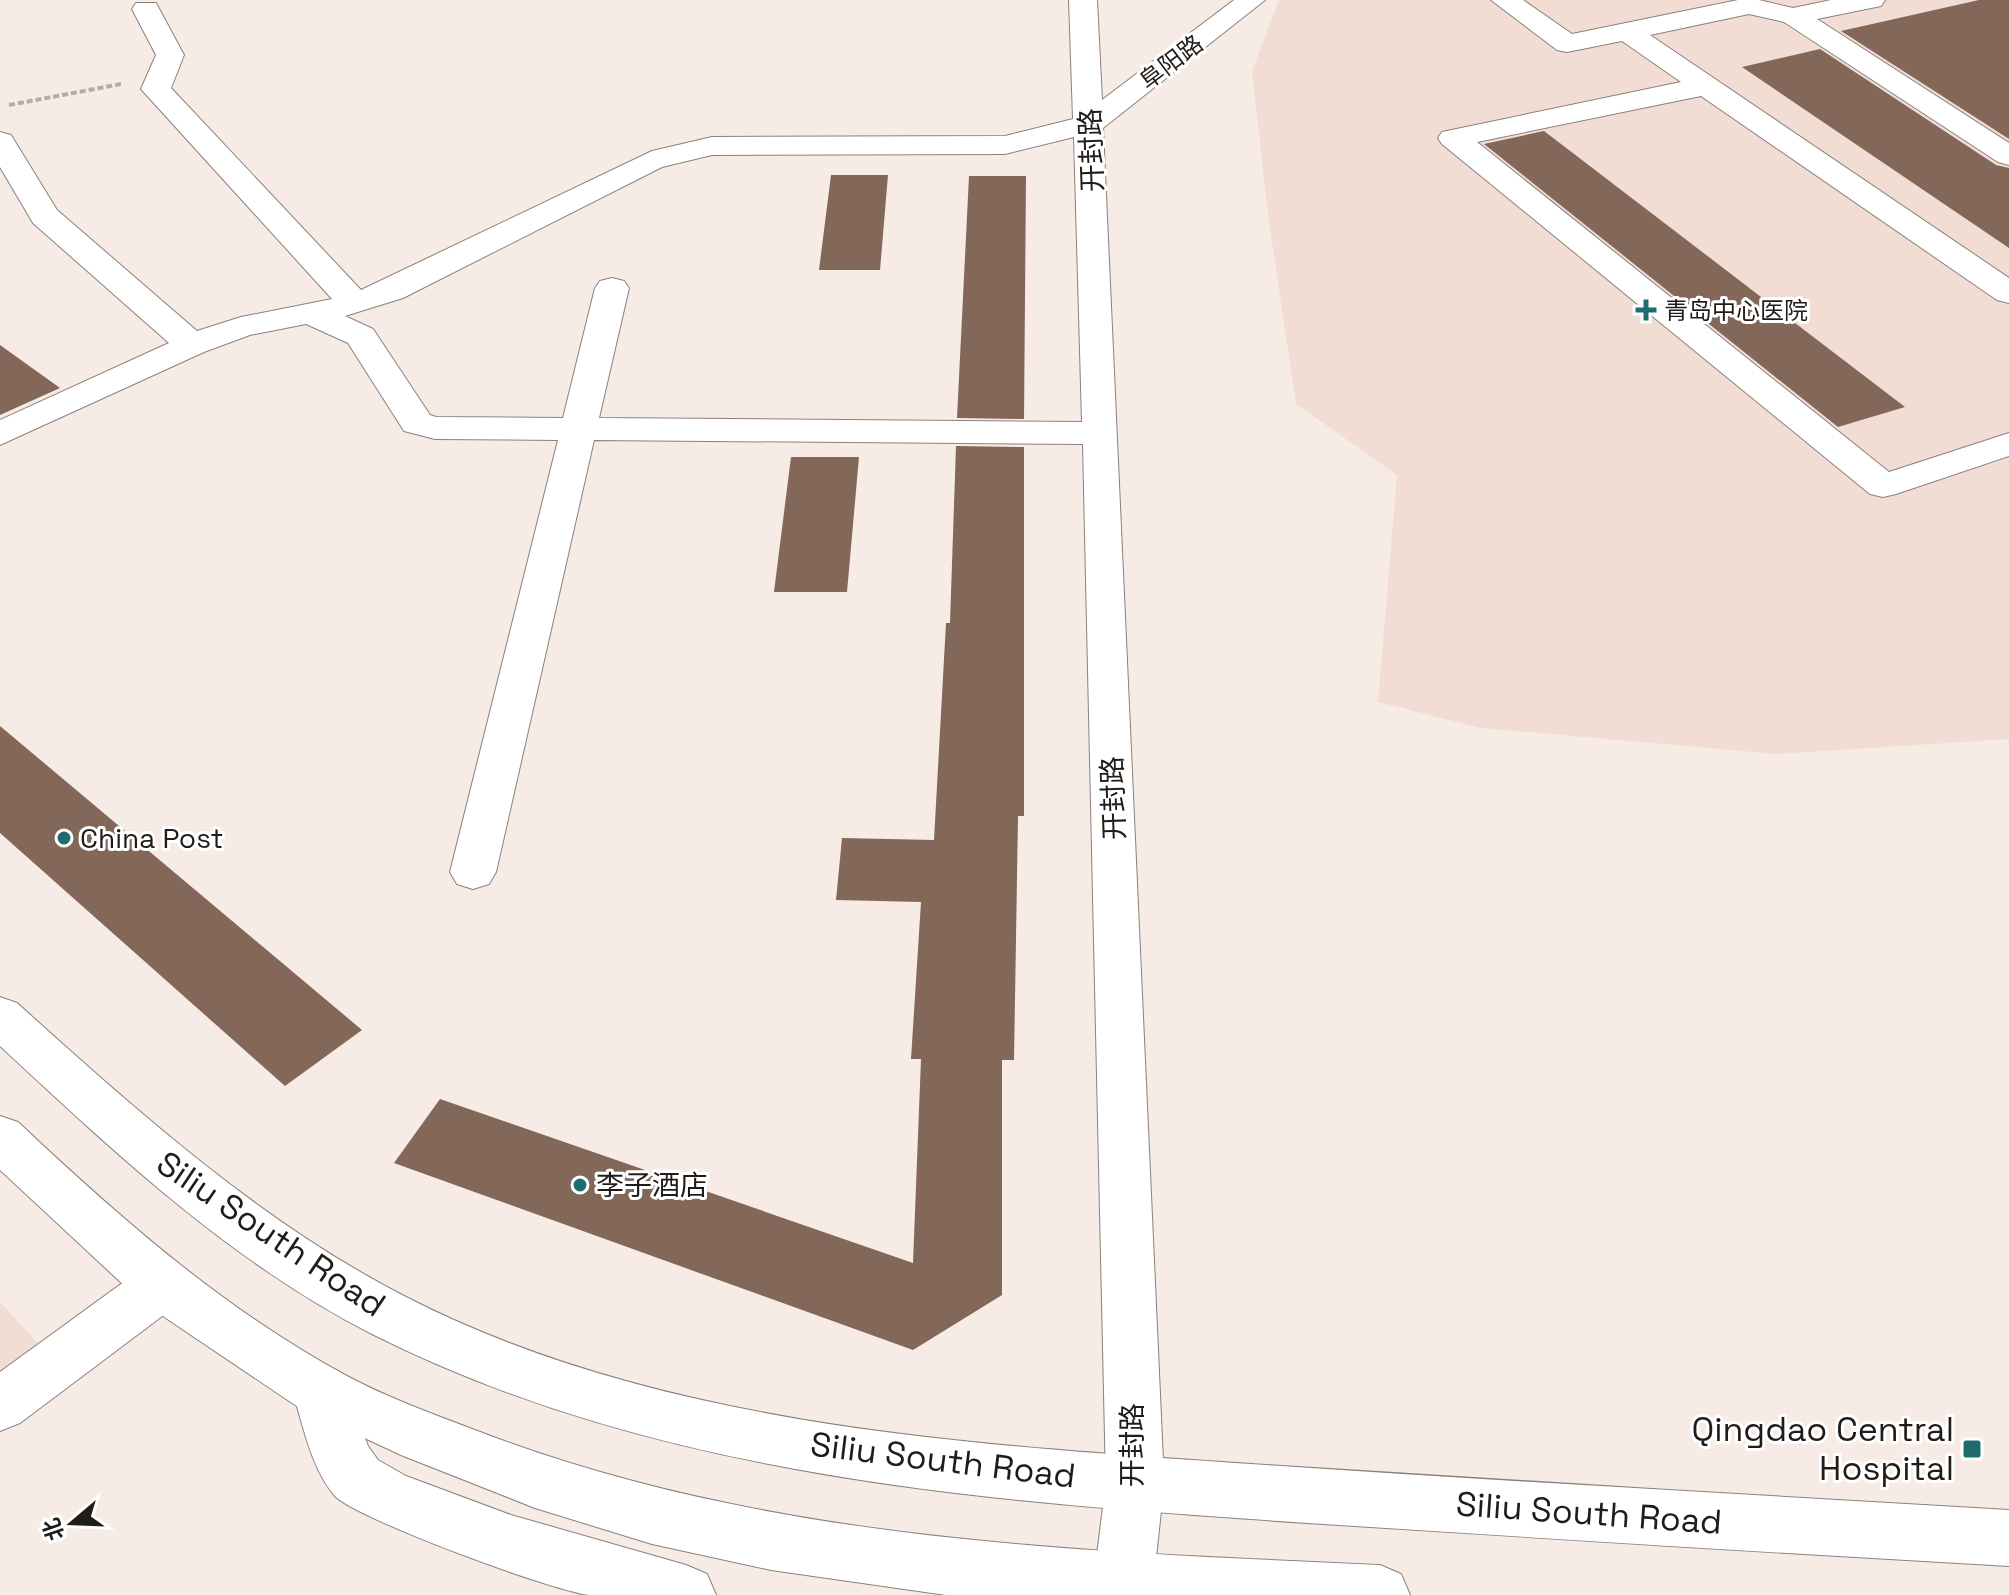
<svg xmlns="http://www.w3.org/2000/svg" width="2009" height="1595" viewBox="0 0 2009 1595" font-family="'Space Grotesk','Noto Sans SC',sans-serif">
  <rect width="100%" height="100%" fill="#f7ebe5"/>
  <path fill="#f1ddd4" d="M1279,0h730v739l-232,15 -296,-26 -103,-26 19,-227 -101,-71 -28,-189 -16,-144z
    M0,1302l41,45 -41,30z"/>
  <path fill="#836758" d="M1979,0h30v139l-168,-108z
    M1820,49l176,116 13,3v80l-267,-181z
    M1544,131l361,276 -67,20 -354,-283z
    M831,175h57l-8,95h-61z
    M969,176h57l-2,243 -67,-1z
    M0,345l60,43 -60,27z
    M956,446l68,1v369h-6l-4,244h-12v235l-89,55 -519,-187 46,-64 473,164 8,-204h-10l10,-157 -85,-2 6,-62 92,2 12,-217h4z
    M791,457h68l-12,135h-73z
    M0,726l362,304 -77,56 -285,-253z"/>
  <g fill="none" stroke-linecap="round" stroke-linejoin="round">
    <defs>
      <path id="minor" d="M1069,0h28l5,100 132,-100h31l-162,128 61,1355 -12,112h-60l14,-112 -23,-1039 -489,-4 -98,432 -7,12 -16,5 -16,-5 -7,-12 108,-432 -123,-1 -31,-8 -56,-88 -42,-19 -56,11 -46,17 -204,93v-25l169,-77 -136,-120 -33,-56v-35l11,3 46,75 140,121 44,-14 91,-18 -191,-210 15,-34 -24,-46 4,-6h20l28,52 -13,33 190,202 291,-139 60,-14 293,-1 68,-17zM1074,137l8,285 -483,-4 30,-130 -5,-7 -12,-3 -12,3 -5,7 -32,130 -127,-1 -6,-2 -57,-86 -28,-13 58,-18 259,-131 50,-12 293,-1z
        M1491,0h32l49,34 166,-34h21l34,8 38,-8h54l-4,6 -64,13 192,124v22l-11,-3 -214,-140 -35,-8 -99,21 359,243v25l-12,-3 -296,-204 -224,46 412,330 120,-39v23l-113,38 -13,3 -13,-3 -428,-350 -4,-6 4,-6 239,-50 -59,-41 -55,11 -10,-2z
        M162,1261l19,7 8,17 -8,17 -161,121 -20,8v-59l143,-104z
        M320,1364l20,8 28,74 10,14 28,16 105,39 175,50 21,9 9,21c-42,0 -86,0 -127,0 -34,-3 -234,-77 -254,-99 -24,-27 -32,-72 -43,-106l8,-18z"/>
      <path id="major" d="M0,997l17,6c121,109 243,219 389,294 259,133 575,148 860,168 248,17 495,30 743,45v56c-229,-13 -457,-27 -686,-42 -323,-22 -656,-42 -951,-190 -140,-71 -258,-182 -372,-288z
        M0,1116l18,6c102,96 204,186 327,253 41,22 87,39 130,55 288,112 600,121 905,135l21,9 9,21h-464l-175,-25 -119,-26 -117,-36 -134,-53 -103,-48 -156,-105 -142,-132z"/>
    </defs>
    <use href="#minor" stroke="#8b817b" stroke-width="2"/>
    <use href="#major" stroke="#8b817b" stroke-width="2"/>
    <path stroke="#b5aba7" stroke-width="4" stroke-dasharray="6 3" stroke-linecap="butt" d="M9,105l112,-21"/>
    <use href="#minor" fill="#fff" fill-rule="evenodd"/>
    <use href="#major" fill="#fff" fill-rule="evenodd"/>
  </g>
  <g fill="#1f6c6e" stroke="#fff" stroke-width="3">
    <path d="M1642 298h8v8h8v8h-8v8h-8v-8h-8v-8h8z"/>
    <circle cx="64" cy="838" r="8"/>
    <circle cx="580" cy="1185" r="8"/>
    <rect x="1962" y="1439" width="20" height="20" rx="4"/>
  </g>
  <g text-anchor="middle" dominant-baseline="central" stroke-width="6" stroke-linejoin="round" paint-order="stroke">
    <g font-size="24" fill="#201c1a" stroke="#fff">
      <text transform="translate(1171 62) rotate(-37)">阜阳路</text>
    </g>
    <g font-size="24" fill="#201c1a" stroke="#fff" text-anchor="start">
      <text x="1664" y="310">青岛中心医院</text>
    </g>
    <g font-size="28" fill="#201c1a" stroke="#fff">
      <text transform="translate(1091 150) rotate(-92)">开封路</text>
      <text transform="translate(1113 798) rotate(-92)">开封路</text>
      <text transform="translate(1132 1445) rotate(-90)">开封路</text>
    </g>
    <g font-size="28" fill="#201c1a" stroke="#fff" text-anchor="start">
      <text x="80" y="838">China Post</text>
      <text x="596" y="1185">李子酒店</text>
    </g>
    <g font-size="34" fill="#201c1a" stroke="#fff">
      <text transform="translate(271 1234) rotate(34)">Siliu South Road</text>
      <text transform="translate(943 1460) rotate(7)">Siliu South Road</text>
      <text transform="translate(1589 1513) rotate(4)">Siliu South Road</text>
    </g>
    <g font-size="34" fill="#201c1a" stroke="#fff" text-anchor="end">
      <text x="1954" y="1429">Qingdao Central<tspan x="1954" dy="39">Hospital</tspan></text>
    </g>
  </g>
  <g transform="translate(72 1523) rotate(251)" stroke="#ffffff" stroke-width="6" paint-order="stroke">
  <path d="M0-6L14 30L0 20L-14 30Z" fill="#201c1a"/>
  <text y="-12" font-size="22" font-weight="bold" text-anchor="middle" fill="#201c1a">北</text>
  </g>
</svg>
